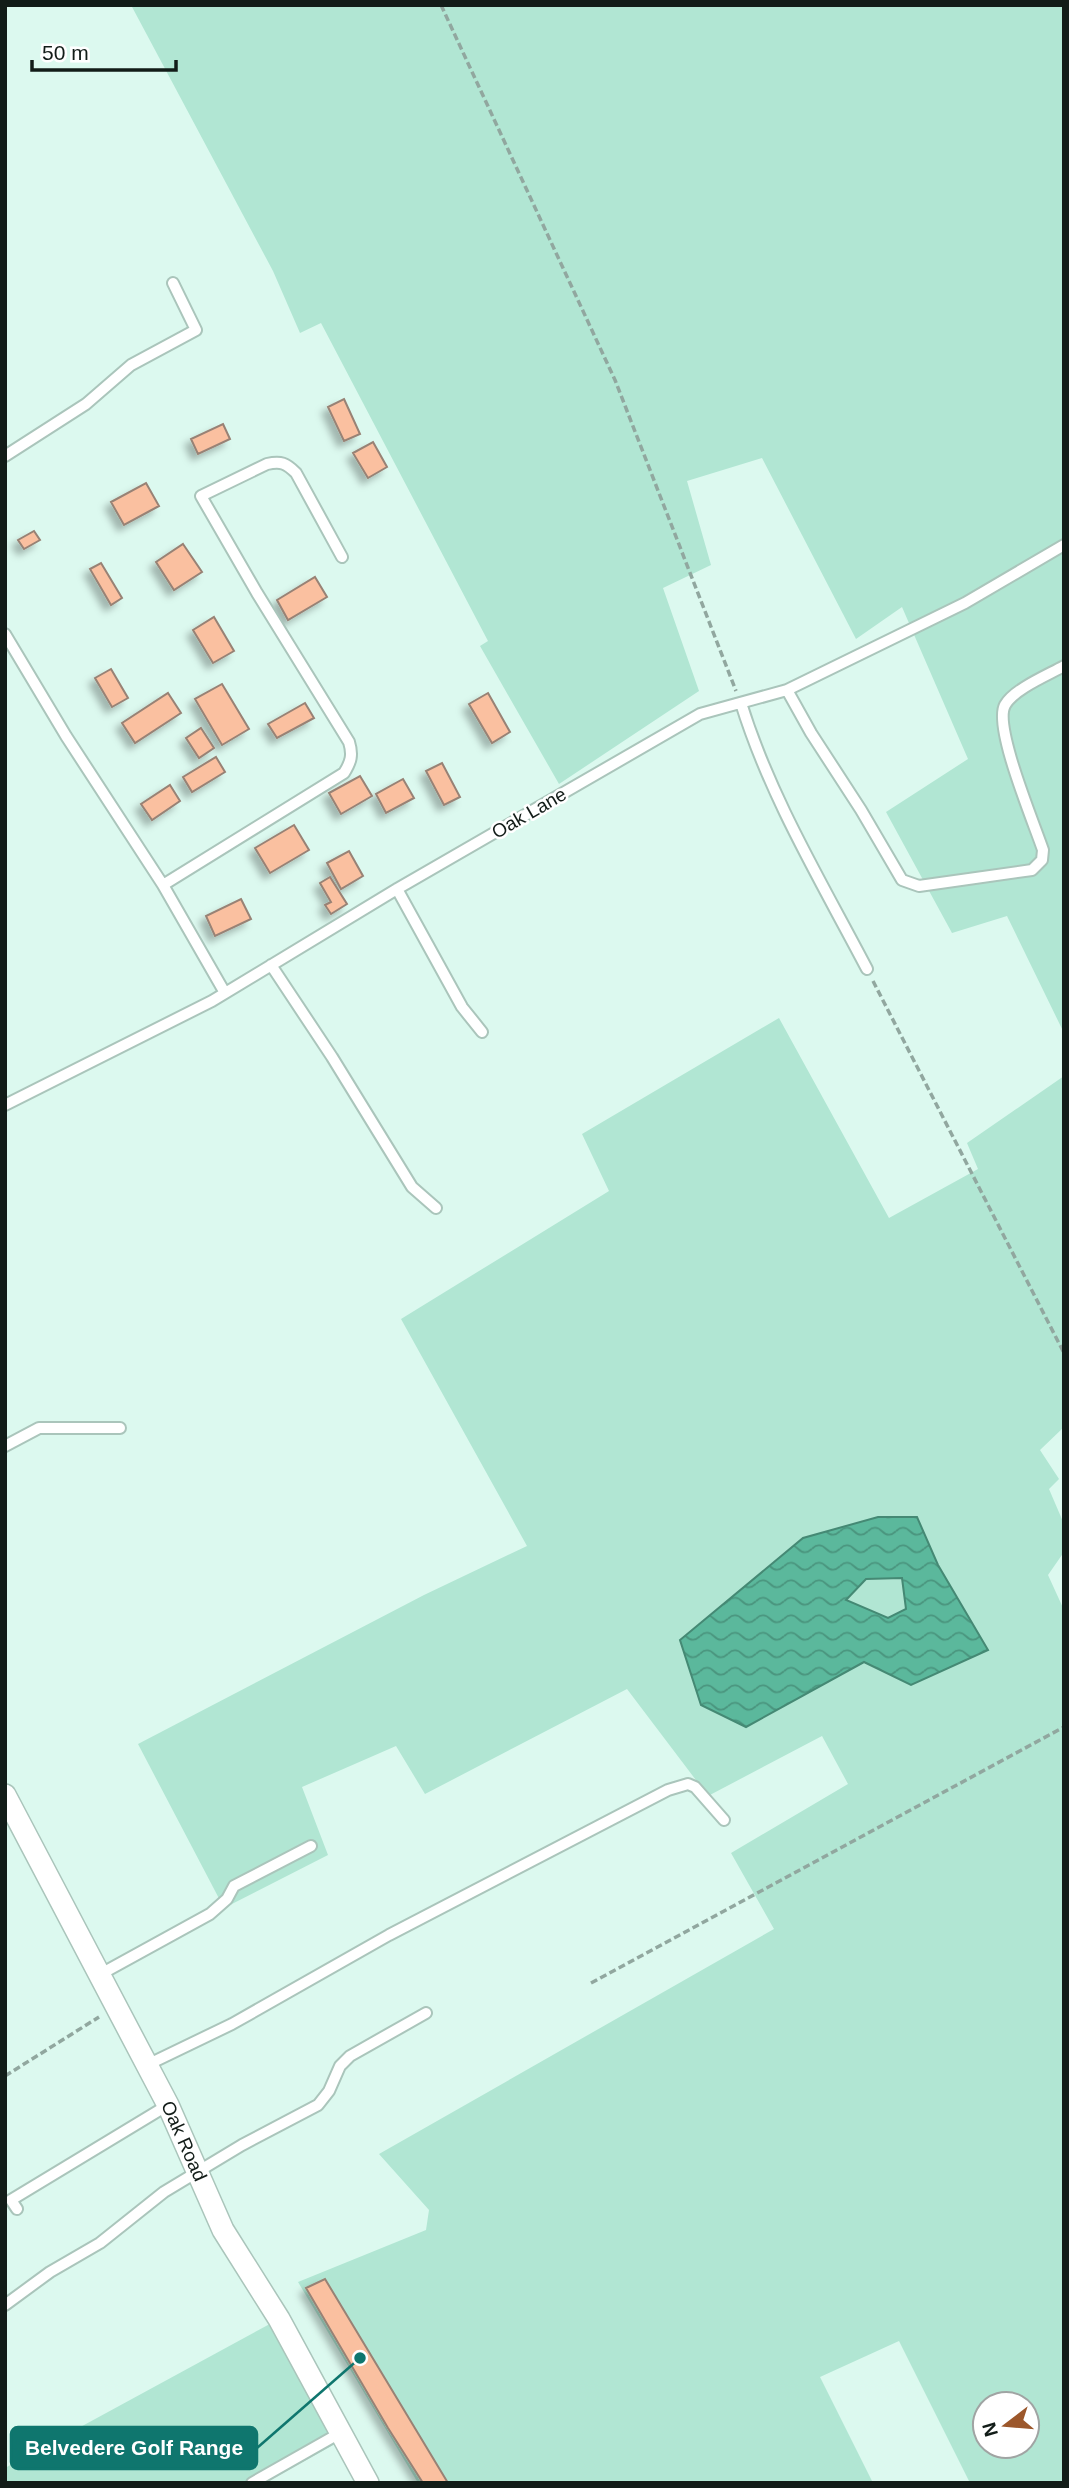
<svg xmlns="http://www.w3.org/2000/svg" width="1069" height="2488" viewBox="0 0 1069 2488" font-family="Arial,sans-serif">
  <defs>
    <pattern id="water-waves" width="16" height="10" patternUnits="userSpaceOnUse" patternTransform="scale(1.75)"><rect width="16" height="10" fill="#5bb89c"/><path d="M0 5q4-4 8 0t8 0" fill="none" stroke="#4a957e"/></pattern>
    <filter id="shadow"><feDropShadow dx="-6" dy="6" stdDeviation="3.5" flood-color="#0004"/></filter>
  </defs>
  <rect width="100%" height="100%" fill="#dcf9ef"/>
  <path fill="#b1e6d3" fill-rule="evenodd" d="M131,5h933v1028l-57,-117 -55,17 -66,-121 82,-53 -66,-152 -46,32 -94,-181 -75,23 24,84 -48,23 36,103 -140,93 -79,-138 8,-5 -167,-318 -21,10 -27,-62z
    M779,1018l110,200 89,-49 -11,-26 97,-67v351l-24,23 19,29 -10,10 15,35v28l-16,23 16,35v873h-94l-71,-142 -79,36 53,106h-455l-120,-201 128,-52 3,-20 -50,-56 395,-225 -43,-76 117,-69 -26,-48 -114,60 -81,-107 -202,105 -29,-48 -94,41 26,68 -104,53 -86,-164 286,-149 103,-49 -126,-227 208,-128 -27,-57zM985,2404h42v42h-42z
    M279,2319l65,120 -79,44h-260v-15z"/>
  <path fill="url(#water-waves)" stroke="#458974" stroke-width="2" fill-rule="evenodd" d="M878,1517h39l21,48 50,85 -77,35 -47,-23 -118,65 -45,-22 -21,-65 123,-102zM902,1578l4,31 -18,9 -42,-18 20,-21z"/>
  <path fill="#fac0a0" stroke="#988275" stroke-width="2" filter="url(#shadow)" d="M344,399l16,35 -16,7 -16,-34z
    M223,424l7,15 -32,15 -7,-15z
    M373,442l14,25 -19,11 -15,-25z
    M146,483l13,23 -35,19 -13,-23z
    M34,531l6,9 -16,9 -6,-9z
    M183,544l19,28 -28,18 -18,-28z
    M101,563l21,35 -11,7 -21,-36z
    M315,577l12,20 -39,23 -11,-20z
    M214,617l20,34 -21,12 -20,-33z
    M111,669l17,29 -16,9 -17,-29z
    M222,684l27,45 -27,16 -27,-46z
    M168,693l13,20 -46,30 -13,-20z
    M488,693l22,39 -18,11 -23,-39z
    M305,703l9,15 -37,20 -9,-14z
    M201,728l13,20 -15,10 -13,-20z
    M216,757l9,15 -33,20 -9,-15z
    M442,763l18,34 -16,8 -18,-34z
    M360,776l12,20 -31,18 -12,-21z
    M403,779l11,19 -28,15 -10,-19z
    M170,785l10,16 -28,19 -11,-16z
    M294,825l15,25 -39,23 -15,-25z
    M349,851l14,25 -22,13 -14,-26z
    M330,877l17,27 -16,10 -6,-9 6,-3 -11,-19z
    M241,899l10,20 -36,17 -9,-20z
    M325,2279l123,204h-25l-35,-55 -82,-140z"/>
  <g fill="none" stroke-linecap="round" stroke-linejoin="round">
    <defs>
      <path id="service" d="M5,456l81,-52 45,-39 65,-35 -23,-47
        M5,634l61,102 97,149 62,108
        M787,690l24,43 50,77 41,70 17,6 113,-16 10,-10 1,-10c-9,-27 -50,-124 -38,-145 9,-16 43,-30 59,-39
        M741,703c29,94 81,180 126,266
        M163,885l181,-112c7,-11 9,-18 5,-31l-92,-149 -56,-97 66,-32c14,-3 19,-1 29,9l46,84
        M397,889l65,118 20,25
        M271,965l61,92 80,130 24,21
        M5,1105l207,-104 185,-112 303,-175 87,-24 178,-87 99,-58
        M5,1446l34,-18h81
        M99,1975l111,-61 17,-15 7,-13 77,-40
        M147,2065l85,-41 157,-89 279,-145 20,-6 7,3 29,33
        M17,2209l-6,-9 157,-95
        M5,2305l45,-33 50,-29 64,-51 78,-47 76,-40 11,-14 11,-25 10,-10 76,-43
        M252,2483l88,-50"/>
      <path id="minor" d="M5,1795l163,310 55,125 56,89 89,164"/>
    </defs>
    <use href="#service" stroke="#aac5bb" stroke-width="14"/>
    <use href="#minor" stroke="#aac5bb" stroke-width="24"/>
    <path stroke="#91a79f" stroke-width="3.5" stroke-dasharray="7 3.5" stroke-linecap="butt" d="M441,5l174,375 121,311
      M873,981l191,372
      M591,1983l473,-256
      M5,2076l94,-59"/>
    <use href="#service" stroke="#fff" stroke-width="10"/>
    <use href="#minor" stroke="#fff" stroke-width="21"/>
  </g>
  <g text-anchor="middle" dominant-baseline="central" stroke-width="5" stroke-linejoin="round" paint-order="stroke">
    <g font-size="19" fill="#121c18" stroke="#fff">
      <text transform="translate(529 813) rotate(-30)">Oak Lane</text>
      <text transform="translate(184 2141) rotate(66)">Oak Road</text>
    </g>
  </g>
  <path fill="none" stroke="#0f766e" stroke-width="2.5" d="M360 2358L257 2448"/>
  <circle fill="#0f766e" stroke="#fff" stroke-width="2.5" cx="360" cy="2358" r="7"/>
  <rect fill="#0f766e" stroke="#0f766e" stroke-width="2.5" x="11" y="2427" width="246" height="42" rx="7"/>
  <g font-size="21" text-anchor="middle" font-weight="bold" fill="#fff">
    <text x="134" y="2455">Belvedere Golf Range</text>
  </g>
  <rect width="1069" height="2488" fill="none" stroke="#121c18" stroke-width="14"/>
  <g transform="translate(1006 2425) rotate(254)"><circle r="33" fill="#ffffff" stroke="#a0a4a3" stroke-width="2"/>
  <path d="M0-5L12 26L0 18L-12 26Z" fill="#9c572b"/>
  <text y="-10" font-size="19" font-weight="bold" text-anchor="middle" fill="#121c18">N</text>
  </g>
  <path d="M32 60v10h144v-10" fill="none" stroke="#121c18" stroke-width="3.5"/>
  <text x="42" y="60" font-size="21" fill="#121c18" stroke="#ffffff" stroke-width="5" paint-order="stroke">50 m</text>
</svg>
